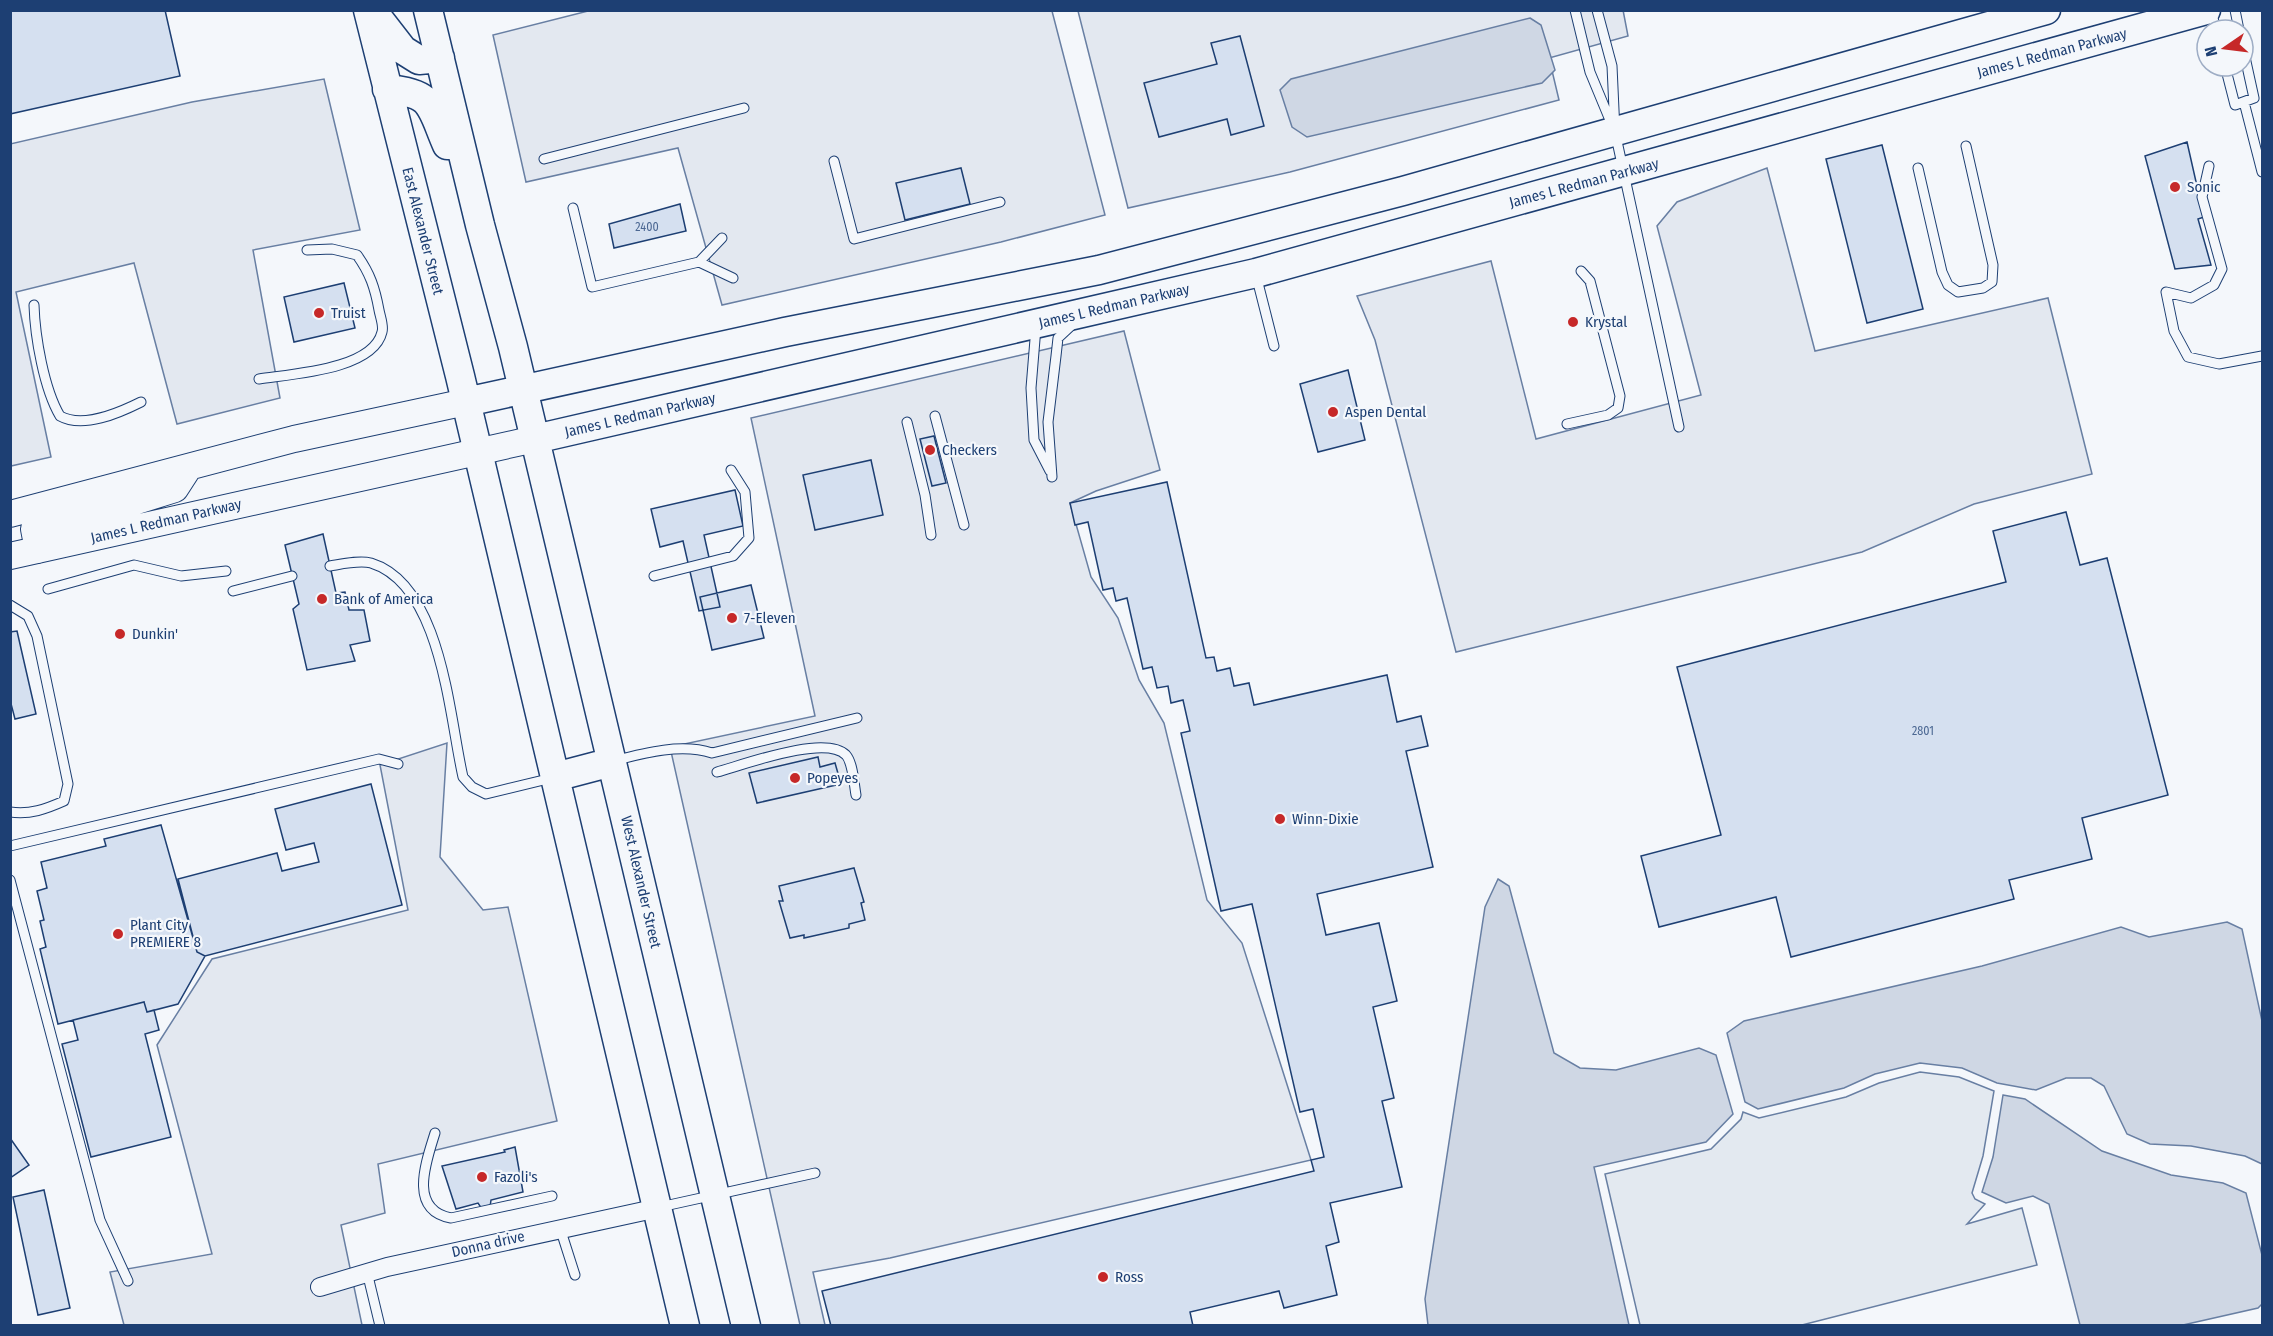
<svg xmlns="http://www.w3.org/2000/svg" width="2273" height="1336" viewBox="0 0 2273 1336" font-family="'Fira Sans Condensed',sans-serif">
  <rect width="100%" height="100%" fill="#f4f7fb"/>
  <path fill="#e3e9f0" stroke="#687fa3" stroke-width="1.5" d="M1920,1072l39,5 35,14 -11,65 -11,37 3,6 10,5 -18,20 55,-16 15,57 -235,60h-162l-35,-151 106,-25 30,-30 2,-7 16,6 87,-21 33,-14z"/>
  <path fill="#e3e8f0" stroke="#687fa3" stroke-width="1.5" d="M1623,10l5,26 -79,22 10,42 -269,72 -162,36 -50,-197z
    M588,11h464l53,204 -104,27 -279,63 -44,-157 -152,34 -33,-147z
    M324,79l36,151 -107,20 27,148 -103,26 -43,-161 -118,29 35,165 -40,9 -1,-322 182,-42z
    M1767,168l48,183 233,-53 44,176 -118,30 -112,48 -406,100 -81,-312 -18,-44 134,-35 45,178 165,-44 -44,-169 20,-24z
    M1124,331l36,139 -64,21 -26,12 21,74 27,41 21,62 25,43 43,177 35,43 69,217 -421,98 -77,14 12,53h-25l-130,-578 145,-31 -64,-298z
    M447,743l-7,114 43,53 25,-3 49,214 -179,43 7,49 -44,12 21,100h-238l-14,-53 102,-18 -55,-209 55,-86 196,-49 -28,-145z"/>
  <path fill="#cfd7e4" stroke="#687fa3" stroke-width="1.5" d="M1530,18l11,7 14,45 -13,13 -235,54 -15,-10 -12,-37 11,-11z
    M1498,879l11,7 45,167 26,15 36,2 83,-22 17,7 17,59 -27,28 -112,25 35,158h-201l-3,-26 60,-392z
    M2227,922l15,7 20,92v143l-17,-8 -54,-10 -41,-2 -23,-10 -23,-48 -13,-8h-25l-30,12 -39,-7 -35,-15 -42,-5 -45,11 -31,14 -86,21 -13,-7 -18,-69 17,-12 238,-55 139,-39 28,10z
    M2003,1095l22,4 77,52 69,24 52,8 23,10 16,62v49l-4,4 -75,17h-103l-31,-121 -16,-8 -27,7 -24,-11 11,-35z"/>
  <path fill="#d5e0f0" stroke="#1d3f73" stroke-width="1.5" d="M10,10h155l15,66 -170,38z
    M1240,36l24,90 -33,9 -4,-16 -68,18 -15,-54 73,-19 -6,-21z
    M2187,142l17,75 -6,2 13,46 -36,4 -30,-113z
    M1882,145l41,164 -56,14 -41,-164z
    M961,168l9,36 -65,16 -9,-37z
    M680,204l6,27 -72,17 -5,-24z
    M344,283l11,45 -61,14 -10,-45z
    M1348,370l17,70 -47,12 -18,-68z
    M934,436l12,47 -14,3 -12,-47z
    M871,460l12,55 -68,15 -12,-55z
    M1167,482l39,176 8,-1 3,14 13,-3 4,18 15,-3 5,22 133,-30 10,47 24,-6 7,30 -22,5 27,116 -116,27 9,41 53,-12 18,78 -24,6 21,91 -12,3 20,86 -72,16 9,39 -13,4 11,49 -53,13 -5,-17 -89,21 3,14h-362l-9,-35 492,-120 -3,-11 13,-3 -11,-48 -13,3 -48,-208 -31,7 -40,-178 9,-2 -7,-31 -12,3 -3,-17 -11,2 -5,-21 -9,2 -16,-71 -11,3 -3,-13 -10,2 -15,-68 -13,3 -5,-22z
    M735,490l8,36 -39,9 16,72 -21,4 -16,-70 -23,6 -9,-38z
    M2066,512l14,53 27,-7 61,237 -86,23 10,41 -83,21 5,19 -223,58 -15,-60 -117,30 -18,-71 80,-21 -44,-168 329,-85 -13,-51z
    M323,534l13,59 9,-1 4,18h15l6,31 -20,4 5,16 -48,9 -14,-61 6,-5 -14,-59z
    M751,585l13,53 -52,12 -12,-53z
    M17,631l19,83 -21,5 -5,-19v-68z
    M818,757l2,10 15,-4 6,21 -84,19 -8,-30z
    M371,784l31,121 -197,51 -8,-4 -19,-73 99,-26 5,18 37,-9 -5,-19 -28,7 -11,-41z
    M161,825l36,127 8,4 -27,48 -31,8 -3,-10 -86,22 -18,-75 6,-2 -6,-26 4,-1 -7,-29 10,-3 -6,-26 65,-16 -2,-7z
    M854,868l10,34 -3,1 4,17 -16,4v4l-45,10v-3l-14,3 -11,-37h4l-4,-15z
    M144,1002l3,10 7,-2 5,20 -14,4 26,103 -80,20 -29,-113 16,-4 -5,-20z
    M10,1138l19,27 -19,13z
    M515,1147l8,45 -32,8 -1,7 -8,2 -4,-6 -22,6 -14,-43 63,-14 -1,-2z
    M44,1190l26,118 -32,7 -25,-118z"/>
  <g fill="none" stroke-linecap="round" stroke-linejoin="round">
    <defs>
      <path id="service" d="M1575,10l15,62 22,53
        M1597,10l15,56 3,66 64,295
        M2211,10l5,20
        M2235,10l4,20
        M2225,66l10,39 19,-7 -11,-50
        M2244,102l18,70
        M544,159l200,-51
        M834,161l20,78 146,-37
        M2209,166l-7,31 20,72 -8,16 -23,13 -25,-6 8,39 14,26 31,7 43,-8
        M1918,168l24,104 6,13 10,7 25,-4 9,-6 1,-17 -27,-119
        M573,208l19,79 107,-25 23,-24
        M699,262l34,16
        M1256,275l18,71
        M34,305c1,32 10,84 26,111 23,13 59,-3 81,-14
        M1036,327l-5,61 3,52 16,31
        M259,379c32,-5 114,-9 123,-47 2,-6 -2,-16 -3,-22 -4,-22 -9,-37 -22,-55l-25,-6 -25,1
        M935,416l29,109
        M907,422l18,73 6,40
        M1567,424l41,-9 10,-7 2,-12 -30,-115 -9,-10
        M1052,477l-4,-55 8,-66 2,-18 15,-14
        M330,566c12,-2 29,-6 41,-3 71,22 78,153 92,214l9,10 14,7 66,-16
        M654,576l79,-20 16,-18 -4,-46 -14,-22
        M48,589l86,-24 47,11 45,-5
        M233,591l59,-15
        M10,605l18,11 9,20 31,148 -4,17c-18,8 -34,14 -54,11
        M613,761c31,-8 68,-18 99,-8l145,-35
        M717,772c26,-7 108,-38 129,-17 7,8 8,29 10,40
        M10,846l369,-87 19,5
        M10,880l90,340 28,61
        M435,1133c-9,29 -27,77 16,85l101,-22
        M660,1207l155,-34
        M560,1228l15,47
        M367,1272l13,54"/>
      <path id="minor" d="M320,1287l67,-20 271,-59"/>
      <path id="secondary" d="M10,514l284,-75 172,-37
        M38,550l-4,-21 55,-13 86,-27 11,-17
        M10,556l525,-117"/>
      <path id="primary" d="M368,10l92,366 225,950
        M372,10l31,40 16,10 21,-2
        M428,10l52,215 33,122 233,979
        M387,89c47,4 43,17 60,56
        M466,402l319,-70 314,-62 304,-79 643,-181
        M535,439l721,-166 950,-263
        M555,777l57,-15"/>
    </defs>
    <use href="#service" stroke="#1d3f73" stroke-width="11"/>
    <use href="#minor" stroke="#1d3f73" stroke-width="20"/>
    <use href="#secondary" stroke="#1d3f73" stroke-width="28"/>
    <use href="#primary" stroke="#1d3f73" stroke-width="31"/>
    <use href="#service" stroke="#f4f7fb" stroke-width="9"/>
    <use href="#minor" stroke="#f4f7fb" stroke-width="18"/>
    <use href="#secondary" stroke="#f4f7fb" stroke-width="26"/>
    <use href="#primary" stroke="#f4f7fb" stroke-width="28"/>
  </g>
  <g fill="#c62828" stroke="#f4f7fb" stroke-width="2">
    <circle cx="2175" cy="187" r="6"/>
    <circle cx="319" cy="313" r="6"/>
    <circle cx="1573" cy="322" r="6"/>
    <circle cx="1333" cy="412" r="6"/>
    <circle cx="930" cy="450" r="6"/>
    <circle cx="322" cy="599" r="6"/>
    <circle cx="732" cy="618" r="6"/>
    <circle cx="120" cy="634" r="6"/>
    <circle cx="795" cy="778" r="6"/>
    <circle cx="1280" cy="819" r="6"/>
    <circle cx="118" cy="934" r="6"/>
    <circle cx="482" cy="1177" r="6"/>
    <circle cx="1103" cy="1277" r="6"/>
  </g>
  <g text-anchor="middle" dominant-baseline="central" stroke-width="4.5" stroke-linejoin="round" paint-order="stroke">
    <g font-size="12" fill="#4b6792">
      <text x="647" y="227">2400</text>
      <text x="1923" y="731">2801</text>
    </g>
    <g font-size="15" fill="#1d3f73" stroke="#f4f7fb">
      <text transform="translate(2052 53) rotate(-15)">James L Redman Parkway</text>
      <text transform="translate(1584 183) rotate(-15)">James L Redman Parkway</text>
      <text transform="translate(423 231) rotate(76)">East Alexander Street</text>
      <text transform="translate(1114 306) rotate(-13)">James L Redman Parkway</text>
      <text transform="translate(640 415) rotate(-13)">James L Redman Parkway</text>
      <text transform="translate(166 521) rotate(-13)">James L Redman Parkway</text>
      <text transform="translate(641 882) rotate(77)">West Alexander Street</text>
      <text transform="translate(488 1244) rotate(-13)">Donna drive</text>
    </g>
    <g font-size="15" fill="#1d3f73" stroke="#f4f7fb" text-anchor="start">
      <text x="2187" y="187">Sonic</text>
      <text x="331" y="313">Truist</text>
      <text x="1585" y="322">Krystal</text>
      <text x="1345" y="412">Aspen Dental</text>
      <text x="942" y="450">Checkers</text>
      <text x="334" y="599">Bank of America</text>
      <text x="744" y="618">7-Eleven</text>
      <text x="132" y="634">Dunkin'</text>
      <text x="807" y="778">Popeyes</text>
      <text x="1292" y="819">Winn-Dixie</text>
      <text x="130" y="925">Plant City<tspan x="130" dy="17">PREMIERE 8</tspan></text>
      <text x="494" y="1177">Fazoli's</text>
      <text x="1115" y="1277">Ross</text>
    </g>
  </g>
  <rect width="2273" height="1336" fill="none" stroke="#1d3f73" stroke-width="24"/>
  <g transform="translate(2225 48) rotate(256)"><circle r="28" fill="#f4f7fb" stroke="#9eadc5" stroke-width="1.5"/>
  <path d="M0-4.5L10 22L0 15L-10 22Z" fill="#c62828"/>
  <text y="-9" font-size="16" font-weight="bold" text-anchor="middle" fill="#1d3f73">N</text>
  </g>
</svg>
